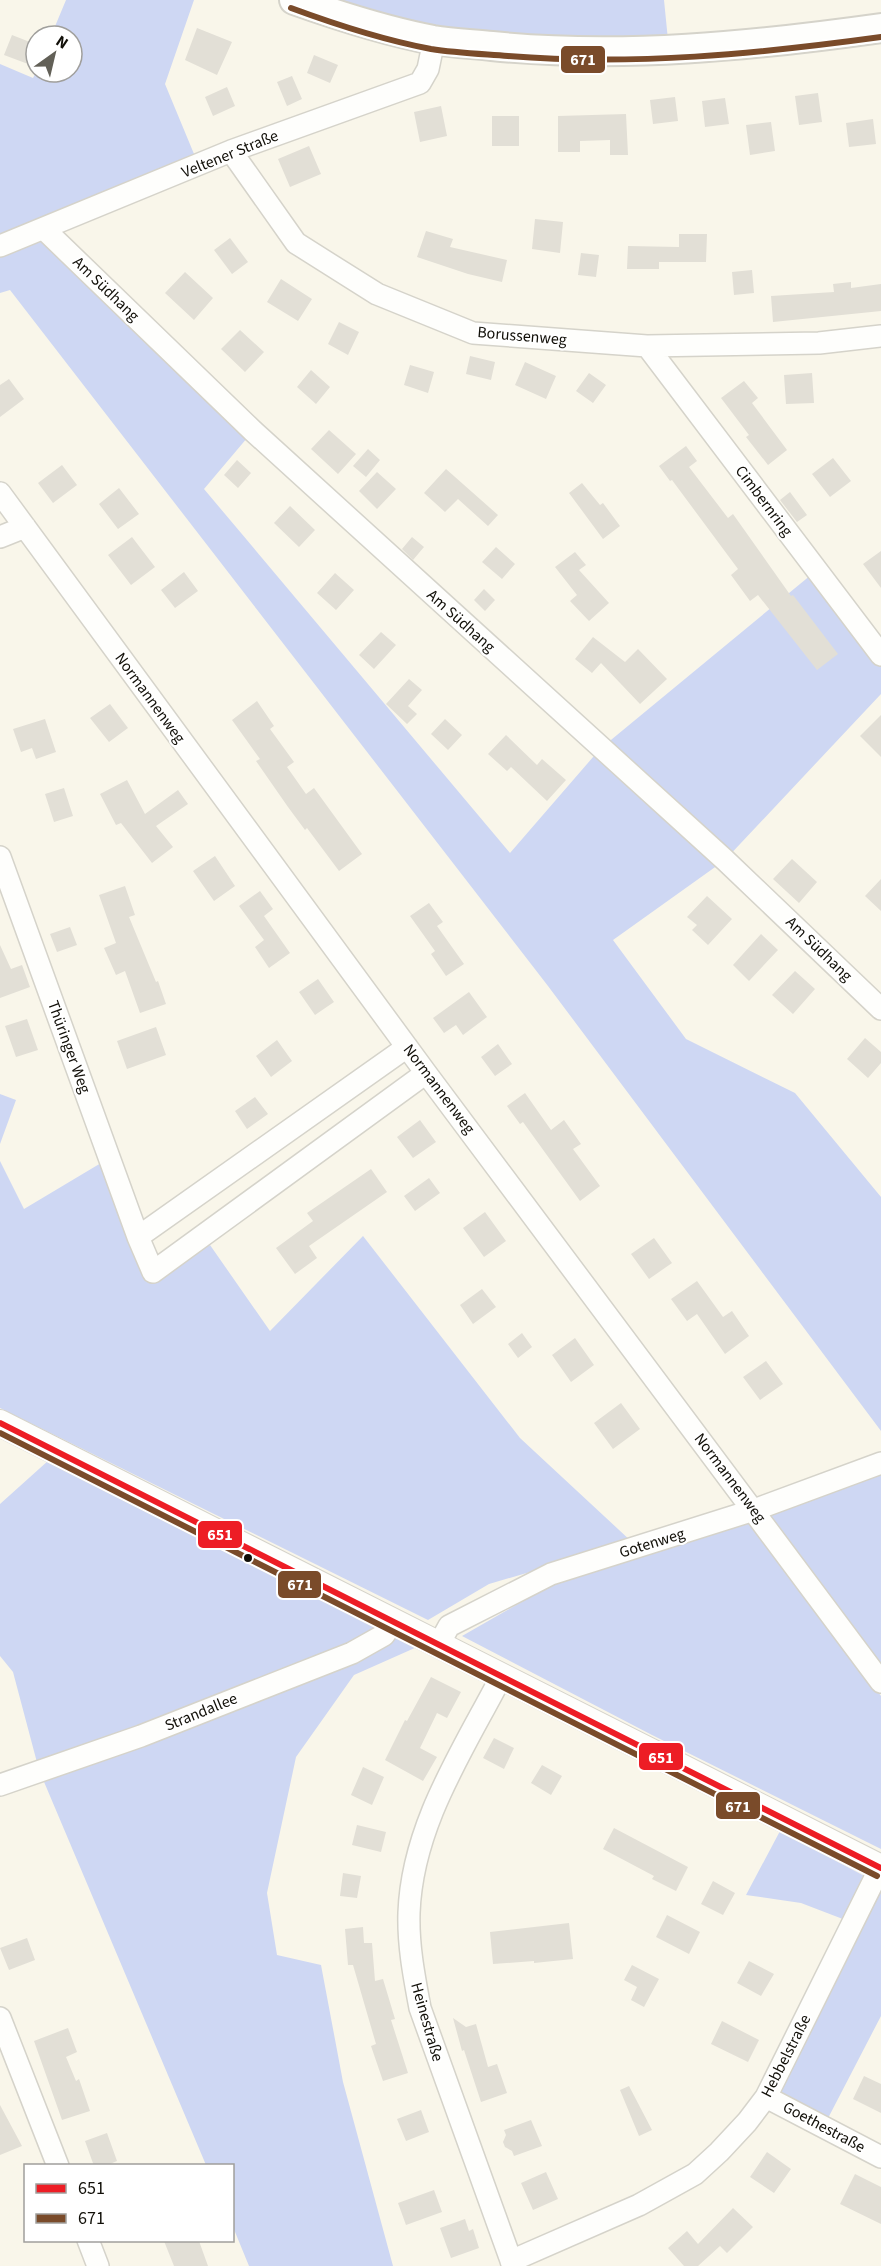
<svg xmlns="http://www.w3.org/2000/svg" width="881" height="2266" viewBox="0 0 881 2266" font-family="'Source Sans 3',sans-serif">
  <rect width="100%" height="100%" fill="#f9f6ea"/>
  <path fill="#ced7f3" d="M66,0h128l-29,84 34,82 -154,63 208,202 -49,58 306,364 90,-104 217,-179 64,85v39l-156,166 -112,80 73,99 109,54 86,104v234l-333,-445 -538,-696 -10,3v-229l33,14 3,-6h36v-36h-21z
    M294,0h370l5,50 -147,-1z
    M0,1094l16,6 -16,44z
    M0,1161l24,48 77,-46 48,116 61,-34 60,86 93,-95 157,202 112,104 -143,42 -61,36 -428,-212z
    M49,1460l368,187 -63,28 -58,82 -29,136 10,62 44,10 22,117 50,184h-144l-16,-39 -1,-61 -26,-1 -167,-395 -26,-98 -13,-16v-152z
    M881,1471v194l-114,-154z
    M748,1514l133,182v153l-229,-114 -190,-99 91,-52 111,-37z
    M780,1831l90,48 -22,42 -47,-18 -55,-8z
    M881,1889v127l-56,108 -50,-29z"/>
  <path fill="#e2dfd6" d="M197,28l35,14 -15,33 -32,-15z
    M12,35l23,9 -7,20 -24,-9z
    M314,55l24,10 -8,18 -23,-10z
    M292,76l10,23 -15,7 -10,-24z
    M227,87l8,19 -22,10 -8,-19z
    M818,93l4,29 -23,3 -4,-29z
    M675,97l3,24 -25,3 -3,-24z
    M725,98l4,26 -24,3 -3,-26z
    M441,106l6,30 -27,6 -6,-30z
    M626,114l2,41h-18v-15l-30,1v11h-22v-36z
    M492,116h27v30h-27z
    M873,119l3,25 -27,3 -3,-24z
    M771,122l4,29 -25,4 -4,-30z
    M309,146l12,28 -31,13 -12,-28z
    M535,219l28,3 -3,31 -28,-4z
    M426,231l27,8 -3,8 57,13 -5,22 -34,-8 -51,-17z
    M679,234h28l-1,28h-47v7h-32l1,-23 51,1z
    M230,238l18,24 -16,12 -18,-24z
    M581,253l18,2 -3,22 -18,-2z
    M752,270l2,23 -20,2 -2,-23z
    M185,272l28,26 -19,22 -29,-27z
    M281,279l31,20 -14,22 -31,-19z
    M851,282v6l30,-4v27l-108,11 -2,-26 63,-4 -1,-8z
    M339,322l20,10 -11,23 -20,-11z
    M240,330l24,22 -19,20 -24,-23z
    M470,356l25,6 -4,18 -25,-6z
    M525,362l31,14 -10,23 -31,-14z
    M410,365l24,7 -6,21 -24,-8z
    M311,370l19,17 -14,17 -19,-17z
    M589,373l17,12 -13,18 -17,-12z
    M812,373l2,30 -28,1 -2,-29z
    M9,379l15,20 -24,18v-32z
    M744,381l14,17 -6,5 35,47 -19,15 -22,-28 3,-2 -28,-37z
    M329,430l27,24 -18,20 -27,-25z
    M686,446l11,15 -8,6 39,51 5,-4 58,82 2,-1 45,59 -21,16 -59,-75 -8,6 -19,-26 7,-6 -66,-89 -2,1 -11,-15z
    M368,449l12,11 -14,17 -13,-11z
    M833,458l18,23 -21,16 -18,-23z
    M237,460l14,13 -13,15 -14,-13z
    M62,465l15,20 -24,18 -15,-20z
    M446,469l52,46 -10,11 -30,-27 -13,13 -21,-19z
    M377,472l19,17 -19,20 -18,-18z
    M582,483l18,22 3,-2 17,23 -17,13 -34,-46z
    M119,488l20,26 -21,15 -19,-25z
    M790,492l17,23 -10,7 -17,-22z
    M290,506l25,24 -16,17 -25,-24z
    M132,537l23,30 -24,18 -23,-30z
    M412,537l12,10 -11,13 -11,-11z
    M496,547l19,17 -13,15 -20,-17z
    M881,551v37l-18,-24z
    M575,552l11,13 -7,5 30,33 -20,18 -19,-20 7,-6 -22,-28z
    M184,572l14,19 -23,17 -14,-18z
    M335,573l19,17 -18,20 -19,-17z
    M484,589l11,11 -10,11 -11,-11z
    M381,632l15,13 -22,24 -15,-14z
    M593,637l32,25 13,-13 29,30 -27,25 -39,-41 -9,10 -17,-14z
    M409,679l13,11 -14,16 9,8 -10,10 -21,-20z
    M257,701l17,25 -4,3 24,33 -7,5 19,27 8,-6 48,66 -23,17 -32,-43 -2,2 -17,-23 -32,-46 4,-2 -28,-39z
    M110,704l18,24 -19,14 -19,-24z
    M881,715v42l-21,-21z
    M45,719l11,33 -20,7 -4,-11 -11,4 -8,-23z
    M445,719l17,16 -14,15 -17,-16z
    M506,735l31,30 5,-6 24,21 -19,21 -36,-34 -4,4 -19,-17z
    M127,780l18,34 33,-24 10,14 -32,22 17,21 -21,16 -31,-40 -5,2 -16,-31z
    M64,788l9,28 -19,6 -9,-28z
    M215,856l20,30 -21,15 -21,-30z
    M792,859l25,23 -18,21 -26,-24z
    M881,879v32l-16,-15z
    M125,886l10,29 -6,2 27,65 2,-1 8,23 -26,9 -15,-42 -9,4 -12,-27 12,-5 -17,-48z
    M260,891l13,18 -9,7 26,37 -21,15 -14,-21 9,-7 -25,-34z
    M707,896l25,23 -24,26 -16,-15 5,-5 -10,-8z
    M429,903l14,19 -6,4 27,38 -18,12 -15,-22 4,-3 -25,-35z
    M70,927l7,18 -20,7 -7,-18z
    M761,934l17,16 -29,31 -16,-16z
    M0,945l11,24 11,-4 8,22 -30,11z
    M795,971l20,18 -22,25 -21,-19z
    M318,979l16,23 -19,13 -16,-23z
    M469,992l18,25 -24,18 -7,-10 -12,8 -11,-15z
    M27,1019l11,31 -22,7 -11,-31z
    M156,1027l10,28 -39,14 -10,-28z
    M865,1038l16,14v11l-13,15 -21,-19z
    M277,1040l15,21 -21,16 -15,-21z
    M498,1044l14,20 -17,12 -14,-19z
    M525,1093l26,37 13,-10 17,24 -8,5 27,37 -20,15 -57,-79 -3,2 -13,-18z
    M255,1097l13,17 -21,15 -12,-18z
    M420,1120l16,22 -23,16 -16,-21z
    M371,1169l16,23 -78,54 8,12 -22,16 -19,-26 37,-27 -6,-8z
    M429,1178l11,15 -25,18 -11,-15z
    M485,1212l21,29 -22,16 -21,-29z
    M654,1238l18,25 -23,16 -18,-25z
    M697,1281l26,36 9,-6 17,25 -24,18 -28,-40 -10,7 -16,-22z
    M482,1289l14,18 -23,17 -13,-19z
    M522,1333l10,14 -14,11 -10,-14z
    M575,1338l19,27 -23,17 -19,-27z
    M766,1361l17,23 -23,16 -17,-23z
    M621,1403l19,26 -27,20 -19,-26z
    M431,1677l30,15 -14,26 -10,-5 -17,35 17,9 -14,24 -38,-21 20,-40 2,1z
    M494,1738l20,10 -10,21 -21,-11z
    M542,1765l20,11 -11,19 -20,-12z
    M363,1767l21,10 -12,28 -21,-10z
    M357,1825l29,7 -5,20 -29,-7z
    M614,1828l74,39 -12,24 -24,-12 2,-3 -51,-27z
    M343,1873l18,3 -4,22 -17,-2z
    M713,1881l22,12 -12,22 -22,-11z
    M667,1915l33,17 -11,22 -33,-17z
    M569,1923l4,36 -39,4v-2l-41,3 -3,-32z
    M363,1927l1,16h8l3,38 8,-2 12,40 -4,1 17,53 -25,8 -12,-35 5,-2 -23,-79h-5l-3,-36z
    M27,1938l8,22 -26,10 -9,-22z
    M749,1961l25,13 -13,22 -24,-13z
    M632,1965l27,14 -15,28 -13,-7 6,-13 -13,-7z
    M453,2018l13,9 10,-3 12,43 9,-3 10,29 -26,9 -17,-52 -2,1z
    M722,2021l37,19 -11,22 -37,-18z
    M68,2028l9,24 -11,5 10,24 3,-2 11,32 -28,9 -28,-79z
    M864,2076l17,8v29l-28,-14z
    M629,2086l23,44 -13,6 -19,-46z
    M0,2105l22,41 -22,9z
    M421,2110l8,22 -23,9 -9,-22z
    M531,2120l11,26 -28,10 -2,-5 -7,-4 -2,-5 3,-7 -2,-5z
    M107,2133l10,28 -12,5h-11l-9,-25z
    M767,2152l24,17 -17,24 -24,-16z
    M546,2172l12,27 -25,11 -12,-27z
    M855,2174l26,13v37l-41,-20z
    M434,2190l8,22 -36,13 -8,-22z
    M733,2208l20,19 -26,26 -7,-7 -22,20h-14l-16,-18 19,-17 11,13z
    M465,2219l4,12 4,-2 6,19 -28,10 -11,-30z
    M164,2241h35l9,25h-34z"/>
  <g fill="none" stroke-linecap="round" stroke-linejoin="round">
    <defs>
      <path id="minor" d="M231,151l65,92 81,51 96,39 174,13 172,-3 62,-7
        M44,229l209,202 472,429 156,149
        M0,246l231,-95 189,-68 8,-14 6,-29
        M647,346l234,309
        M0,493l426,580 455,609
        M0,537l25,-10
        M0,857l138,380 15,35 273,-199
        M138,1237l269,-190
        M438,1646l11,-20 102,-52 203,-64 127,-47
        M501,1677c-39,75 -89,149 -92,236 -1,32 5,63 11,95l93,258
        M0,1785l141,-49 211,-83 32,-18 9,-13
        M0,2018l58,148
        M766,2097l115,60
        M88,2240l10,26
        M511,2261l128,-56 56,-31 24,-22 28,-30 19,-25 114,-229"/>
      <path id="tertiary" d="M0,1423l881,445"/>
      <path id="secondary" d="M294,0c45,16 92,31 139,40 19,3 40,4 59,6 130,13 260,0 389,-18"/>
    </defs>
    <use href="#minor" stroke="#d5d3ca" stroke-width="24"/>
    <use href="#tertiary" stroke="#d5d3ca" stroke-width="28"/>
    <use href="#secondary" stroke="#d5d3ca" stroke-width="32"/>
    <use href="#minor" stroke="#fefefc" stroke-width="21"/>
    <use href="#tertiary" stroke="#fefefc" stroke-width="26"/>
    <use href="#secondary" stroke="#fefefc" stroke-width="28"/>
    <defs>
      <path id="bus-1" d="M0,1423l881,445"/>
      <path id="bus-2" d="M291,8c46,17 92,32 140,41 25,4 52,5 77,7 125,10 249,-2 373,-19
        M0,1433l877,443"/>
    </defs>
    <use href="#bus-1" stroke="#fff" stroke-width="10"/>
    <use href="#bus-2" stroke="#fff" stroke-width="10"/>
    <use href="#bus-1" stroke="#ed1d25" stroke-width="6"/>
    <use href="#bus-2" stroke="#7a4b2a" stroke-width="6"/>
  </g>
  <circle fill="#110f08" stroke="#fff" stroke-width="2" cx="248" cy="1558" r="5"/>
  <g text-anchor="middle" dominant-baseline="central" stroke-width="4.5" stroke-linejoin="round" paint-order="stroke">
    <g font-size="16" fill="#110f08" stroke="#fff">
      <text transform="translate(230 154) rotate(-22)">Veltener Straße</text>
      <text transform="translate(106 289) rotate(44)">Am Südhang</text>
      <text transform="translate(522 336) rotate(5)">Borussenweg</text>
      <text transform="translate(764 501) rotate(53)">Cimbernring</text>
      <text transform="translate(461 621) rotate(42)">Am Südhang</text>
      <text transform="translate(150 698) rotate(54)">Normannenweg</text>
      <text transform="translate(819 949) rotate(44)">Am Südhang</text>
      <text transform="translate(69 1047) rotate(70)">Thüringer Weg</text>
      <text transform="translate(439 1089) rotate(53)">Normannenweg</text>
      <text transform="translate(730 1478) rotate(53)">Normannenweg</text>
      <text transform="translate(652 1543) rotate(-17)">Gotenweg</text>
      <text transform="translate(201 1712) rotate(-22)">Strandallee</text>
      <text transform="translate(427 2022) rotate(74)">Heinestraße</text>
      <text transform="translate(786 2056) rotate(-63)">Hebbelstraße</text>
      <text transform="translate(824 2127) rotate(28)">Goethestraße</text>
    </g>
  </g>
  <g stroke="#fff" stroke-width="2">
    <rect x="560" y="45" width="46" height="29" rx="6" fill="#7a4b2a"/>
    <rect x="197" y="1520" width="46" height="29" rx="6" fill="#ed1d25"/>
    <rect x="277" y="1570" width="45" height="29" rx="6" fill="#7a4b2a"/>
    <rect x="638" y="1742" width="46" height="29" rx="6" fill="#ed1d25"/>
    <rect x="715" y="1791" width="46" height="29" rx="6" fill="#7a4b2a"/>
  </g>
  <g font-size="16" text-anchor="middle" font-weight="bold" fill="#fff">
    <text x="583" y="65">671</text>
    <text x="220" y="1540">651</text>
    <text x="300" y="1590">671</text>
    <text x="661" y="1763">651</text>
    <text x="738" y="1812">671</text>
  </g>
  <rect x="24" y="2164" width="210" height="78" fill="#ffffff" stroke="#a09f9c" stroke-width="1.5"/>
  <rect x="36" y="2184" width="30" height="9" fill="#ed1d25" stroke="#a09f9c" stroke-width="1.5"/>
  <text x="78" y="2194" font-size="18" fill="#110f08">651</text>
  <rect x="36" y="2214" width="30" height="9" fill="#7a4b2a" stroke="#a09f9c" stroke-width="1.5"/>
  <text x="78" y="2224" font-size="18" fill="#110f08">671</text>
  <g transform="translate(54 54) rotate(34)"><circle r="28" fill="#ffffff" stroke="#a09f9c" stroke-width="1.5"/>
  <path d="M0-4.5L10 22L0 15L-10 22Z" fill="#626057"/>
  <text y="-9" font-size="16" font-weight="bold" text-anchor="middle" fill="#110f08">N</text>
  </g>
</svg>
